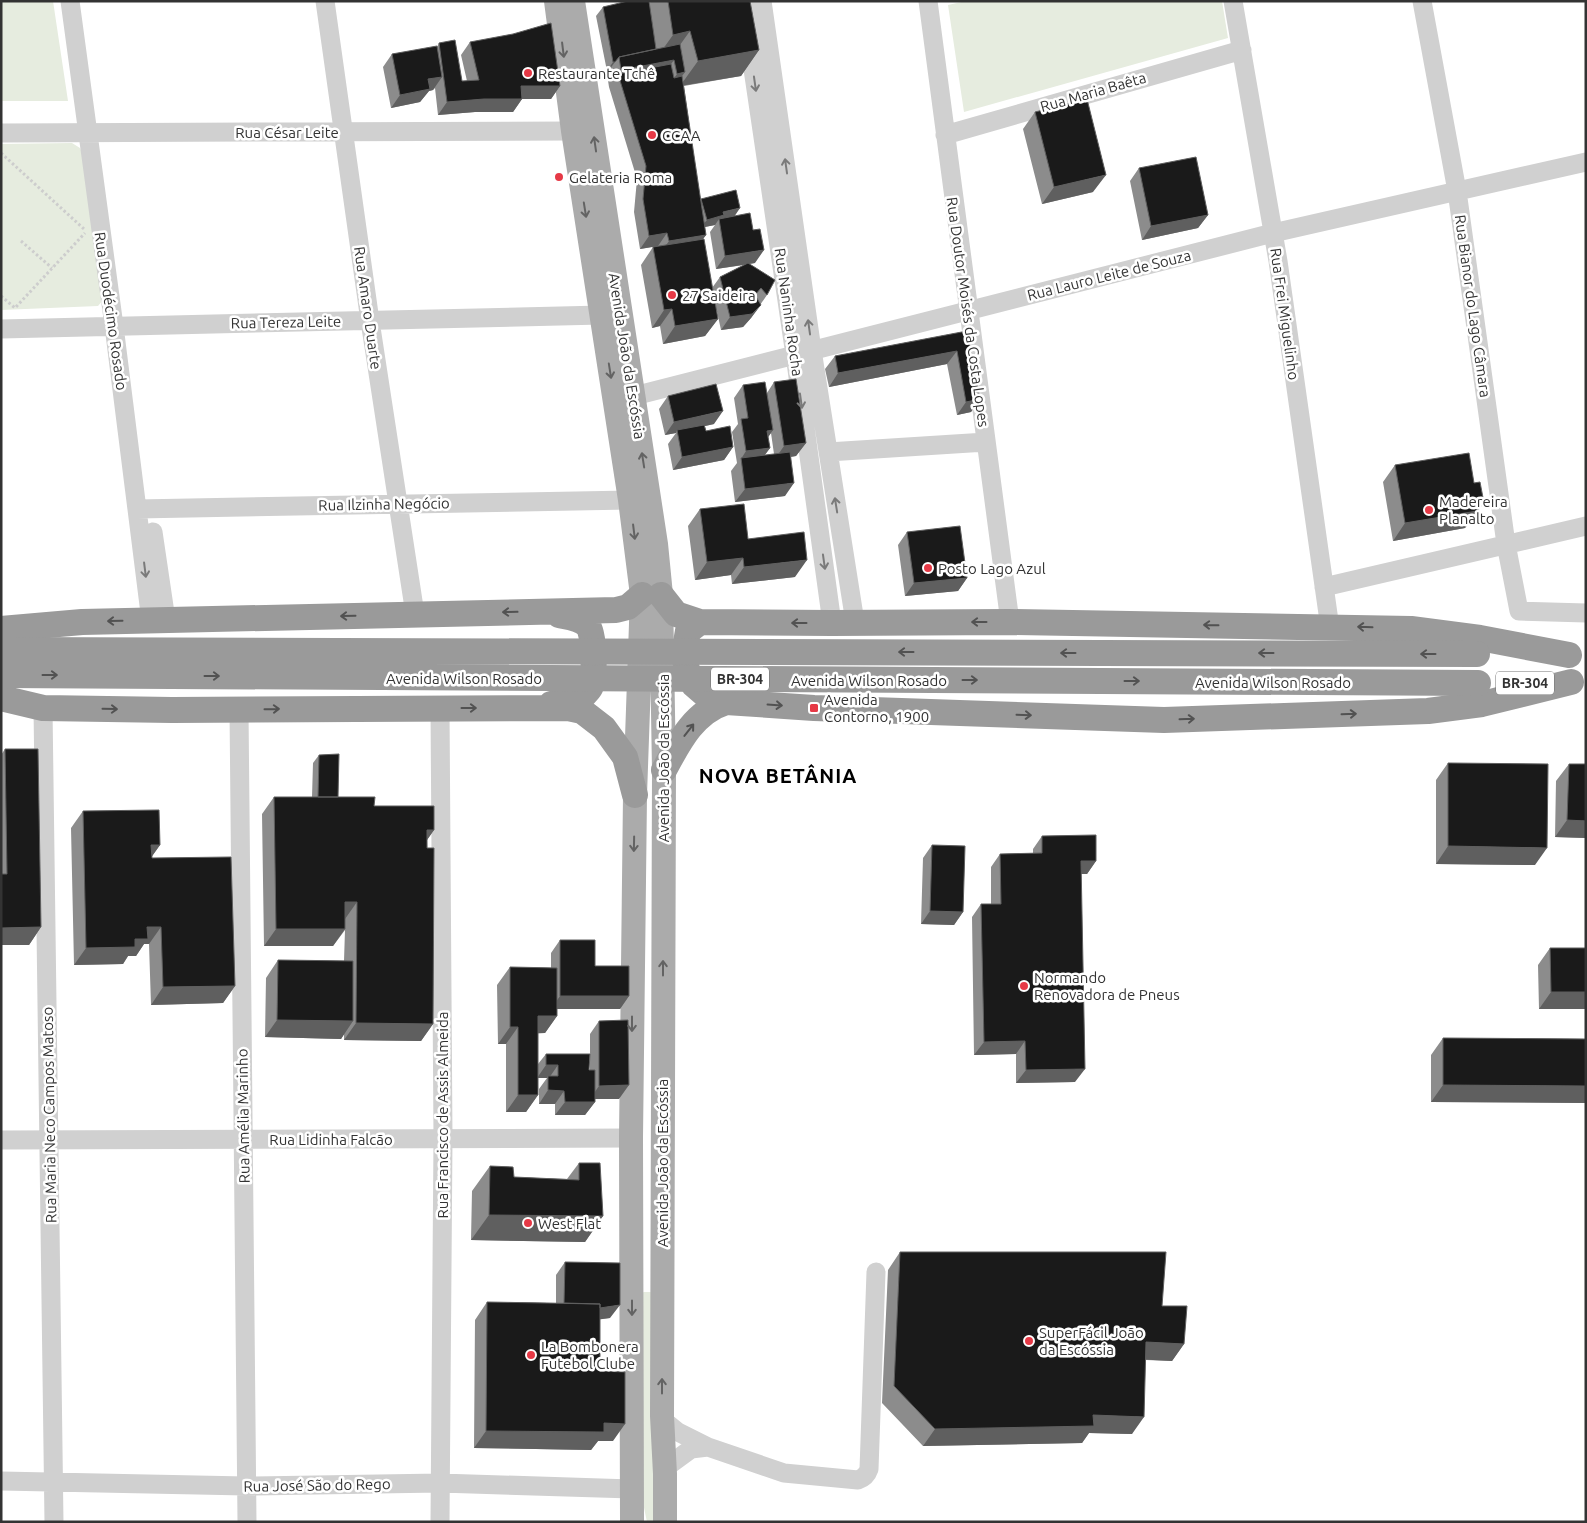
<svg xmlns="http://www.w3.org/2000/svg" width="1587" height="1523" viewBox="0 0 1587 1523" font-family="Ubuntu,sans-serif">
  <rect width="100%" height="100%" fill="#fff"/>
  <path fill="#e6ecdf" d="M1,1h52l15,100h-67z
    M966,1h256l6,37 -264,74 -16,-107z
    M72,143l8,5 4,8 19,144 -5,6 -97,4v-166z
    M644,1292h7l2,4v226h-6l-4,-19 -2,-210z"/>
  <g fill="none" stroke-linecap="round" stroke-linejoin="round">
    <path stroke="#cdcdcd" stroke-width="3" stroke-dasharray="2.5 2.5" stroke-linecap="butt" d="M1,153l83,76
      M21,241l31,27
      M1,296l14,12 70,-75"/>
    <path stroke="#d0d0d0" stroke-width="19" d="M70,1l44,325 37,295
      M325,1l45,320 45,293
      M743,1l52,354 37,268
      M762,1l50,349 43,272
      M928,1l82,621
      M1233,1l45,260 52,367
      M1422,1l35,190 49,353 13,67 67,2
      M1,133l572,-2
      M945,135l297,-85
      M1,329l601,-14
      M634,396l639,-163 313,-71
      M828,452l158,-10
      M137,509l493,-9
      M153,532l13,88
      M1324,587l262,-61
      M31,708h12l11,814
      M440,708l3,430 -3,384
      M239,710l8,812
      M1,1140l630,-2
      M662,1419l16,13 30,15 76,26 74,7c6,-2 9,-5 11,-11l7,-197
      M665,1468l26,-19 17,-2
      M1,1481l245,5 194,-3 192,6"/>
    <path stroke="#ababab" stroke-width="24" d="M556,1l17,130 57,369 12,95 -7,200 -4,343 1,384
      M573,1l83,543 5,51 3,175 -2,646 3,58v48"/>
    <path stroke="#9a9a9a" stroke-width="26" d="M661,595l15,19 24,8 132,1 178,-1 401,7 69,9 89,17
      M700,622l-12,9 -4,23 4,21 6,10 15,13 17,4 88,6 350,12 264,-9 54,-7 89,-22
      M1,629l81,-7 534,-12 12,-3 14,-12
      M1,698l42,10 129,2 396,-2 14,3 22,17 21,29 10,38
      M551,704c11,-2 25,-3 34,-10 2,-2 4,-4 5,-6 6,-9 4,-55 -2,-62 -7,-8 -19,-9 -29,-11
      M664,770c15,-28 30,-58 62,-68"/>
    <path stroke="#9a9a9a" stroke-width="26" d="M1,650l1476,4
      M1,675l1477,8"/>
  </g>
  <path fill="#8c8c8c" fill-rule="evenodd" d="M651,1h99l9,49 -18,26 -57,10 16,114 1,-1 34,17 20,47 -6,1 18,31 -16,23 -8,9 -22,3 -5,-23 2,12 -13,17 -42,8 -3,-18 -8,2 -11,-63 12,-18 5,-1 -18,3 -6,-37 3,-33 -28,-92 -2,-13 2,-4 -2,1 -11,-55 7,-9 46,-3zM715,225l-5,7 6,37 28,-4 -24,12 -8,11 -9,-49 3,-4 -2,-8z
    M470,42l90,44 -9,13h-29l-9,13h-38l-37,3 -3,-27 -2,2 -4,1 -9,11 -29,6 -8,-41 9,-13 45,-7 2,-4 23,38h5l-6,-26z
    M1035,112l58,80 -51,12 -19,-75z
    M1139,168l69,47 -10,13 -56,12 -12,-59z
    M967,331l13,68 -9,13 -14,3 -10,-51 -118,23 -4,-18 10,-13z
    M774,382l32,61 -10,13 -5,1 -6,39 -50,6 -4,-31 6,-8 -5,-31 6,-8 -4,-26 9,-13 24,8zM771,433l3,21 -9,1 5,-7 -2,-11z
    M668,396l46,28 -9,2 1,5 27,16 -9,13 -51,10 -5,-26 8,-11 -11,2 -6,-26z
    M1395,465l77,56h-1l-6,7 -72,13 -10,-59z
    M700,509l48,30 47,38 -63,7 -1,-9 -36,5 -7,-54z
    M907,532l60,46 -9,13 -53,5 -7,-51z
    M5,749l36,178 -12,18h-28v-190z
    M319,755l19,42 36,9 60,24 -7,10 6,184 -12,17 -77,-1v-6l-3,5 -76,-2 1,-59 12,-18 66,1 1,-31 -12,16h-69l-2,-132 12,-17h38l1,-34z
    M1448,763l87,102 -99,-1v-84z
    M1569,764l17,74 -31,-1 1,-56z
    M83,811l77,34 -8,11v2l83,128 -12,17 -72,2 -2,-61h-5l-8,12h-8l-5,8 -49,1 -3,-137z
    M1042,836l54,25 -9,13h-6l-6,208 -59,1v-29l-42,1 -2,-138 9,-13h10v-37l9,-13 33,-1v-4z
    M932,845l31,67 -9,13 -33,-1 2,-66z
    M560,940l35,26 34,30 -9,13h-63v7l-12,17h-7v31l8,-10 44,16v-36l9,-13 20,78h-24v3l-10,13h-30v-11h-16v-15l8,-11h-9v17l-12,17h-20v-68h-8l-1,-59 13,-18 41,1v-15z
    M1550,948h36v61h-47l-1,-44z
    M1443,1038l143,1v64l-155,-1v-47z
    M579,1163l24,53 -18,26 -114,-2 1,-49 18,-25 24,11 53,2z
    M900,1252l262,54 22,38 -12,17 -26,-1 -14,74 -43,-1 -7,10 -159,3 -41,-43 6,-133z
    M565,1262l45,56 -10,1v52l13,70h-15l-7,9 -117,-2 1,-128 12,-18 69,1v-28z"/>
  <path fill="#5f5f5f" d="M690,31l-18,25 -17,4 18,-25z
    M759,50l-18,26 -61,10 18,-25z
    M674,60l-12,17 -44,-3 3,-4z
    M613,62h2l-6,8 -2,1z
    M685,72l-12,17 -8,2 12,-17z
    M442,77l-9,13 -4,1 -9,11 -29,6 9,-13 28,-16z
    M521,86h39l-9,13h-39z
    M484,99h38l-9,13h-38l-37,3 9,-13z
    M1106,175l-13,17 -51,12 12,-17z
    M740,208l-6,9 -15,2 -4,6 -15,3 7,-8 16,-8z
    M1208,215l-10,13 -56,12 9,-14z
    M667,233l-9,13 -18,3 9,-13z
    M706,235l-10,13 -36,6 9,-13z
    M764,250l-9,13 -39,6 9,-13z
    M761,305l-10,13 -8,9 -22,3 9,-13z
    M672,309l-12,17 -8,2 12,-18z
    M718,319l-13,17 -42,8 12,-18z
    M957,351l-10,13 -118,23 9,-14z
    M980,399l-9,13 -14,3 9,-13z
    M723,411l-9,13 -36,8 -1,-2 -1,3 -11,2 9,-13z
    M773,430l-9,13 3,-12z
    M806,443l-10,13 -21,3 9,-13z
    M733,447l-9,13 -51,10 9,-13z
    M770,448l-10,13 -19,-2 5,-8z
    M794,483l-9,13 -50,6 10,-13z
    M1484,503l-19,25 -72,13 12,-18 71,-18z
    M743,558l-12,17 -36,5 12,-18z
    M807,560l-12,17 -63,7 12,-17z
    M967,578l-9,13 -53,5 9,-13z
    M1567,820l19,1v17l-31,-1z
    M427,830h7l-12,17z
    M151,845h9l-12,17z
    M1448,846l99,2 -12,17 -99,-1z
    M1081,861h15l-9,13h-15z
    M345,902h12l-12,17z
    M930,911l33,1 -9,13 -33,-1z
    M41,927l-12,18h-28v-17z
    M147,927h14l-12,17h-5l-8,12h-8l-5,8 -49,1 12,-17z
    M276,929h69l-12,17h-69z
    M235,986l-12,17 -72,2 12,-18z
    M1551,992h35v17h-47z
    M560,996h69l-9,13h-69z
    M538,1016h19l-12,17 -19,1z
    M277,1020l76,1 -12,18 -76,-2z
    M356,1023l77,1 -12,17 -77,-1z
    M510,1027h8l-12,17h-8z
    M1025,1041l-9,13 -42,1 10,-13z
    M546,1065h12l-9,13 -1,-2 -1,2h-10z
    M1085,1069l-10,13 -59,1 10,-13z
    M629,1085l-10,14h-29l9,-13z
    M1443,1085l143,1v17l-155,-1z
    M548,1090l16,1 -9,13h-16z
    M518,1095h20l-12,17h-20z
    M565,1102h30l-10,13h-30z
    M489,1215l114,1 -18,26 -114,-2z
    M620,1305l-10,13 -22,3 9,-13z
    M1146,1342l38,2 -12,17 -38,-2z
    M1093,1415l51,2 -12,17 -43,-1 -7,10 -159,3 12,-17z
    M604,1423l21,1 -12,17h-15l-7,9 -117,-2 12,-17z"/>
  <path fill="#1a1a1a" stroke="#5f5f5f" d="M628,1h21l7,48 -37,8 -4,5h-2l-10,-55z
    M668,1h82l9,49 -61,11 -8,-30 -17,4z
    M551,23l9,63h-39l1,13h-38l-37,3 -8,-59 16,-3 7,41 17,-1 -9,-38 43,-8z
    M680,44l5,28 -8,2 -3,-14 -53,10 -2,-13z
    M437,46l5,31 -14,2 2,10 -30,6 -8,-41z
    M671,64l3,14 8,-2 24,159 -37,6 -2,-8 -18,3 -6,-37 3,-33 -28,-92z
    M1087,99l19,76 -52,12 -19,-75z
    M1196,157l12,58 -57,11 -12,-58z
    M736,190l4,18 -17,4 1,3 -17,5 -6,-21z
    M750,213l3,17 7,-1 4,21 -39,6 -6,-37z
    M704,239l14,80 -43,7 -3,-17 -8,1 -11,-63z
    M748,263l27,17 -8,15 -6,-7 -6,7 6,10 -9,9 -22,3 -10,-40z
    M967,331l13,68 -14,3 -9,-51 -119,22 -3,-17z
    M796,379l10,64 -22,3 -10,-64z
    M765,382l8,48 -6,1 3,17 -24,3 -5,-32 7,-1 -5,-33z
    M716,384l7,27 -49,11 -6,-26z
    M704,425l2,6 24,-5 3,21 -51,10 -5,-27z
    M790,452l4,31 -49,6 -4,-31z
    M1469,453l5,30 6,-1 4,21 -8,2 1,6 -72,12 -10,-58z
    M744,504l4,35 56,-7 3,28 -63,7 -1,-9 -36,4 -7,-53z
    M960,526l7,52 -53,5 -7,-51z
    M5,749h33l3,178 -40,1v-54h6z
    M339,754l-1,43h-20l1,-42z
    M1448,763l100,1 -1,84 -99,-2z
    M1569,764h17v57l-19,-1z
    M274,797h101l-1,9h60v24h-7v18h7l-1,176 -77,-1 1,-121h-12v27h-69z
    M159,810l1,35h-9l1,13 79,-1 4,129 -72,1 -2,-60h-14l1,12h-13v8l-49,1 -3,-137z
    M1096,835v26h-15l4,208 -59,1 -1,-29 -41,1 -3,-138h20l-1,-50 42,-1v-17z
    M932,845l33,1 -2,66 -33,-1z
    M560,940h35v26h34v30h-69z
    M1550,948h36v44h-35z
    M278,960l75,1v60l-76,-1z
    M510,967l47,1v48h-19v79h-20v-68h-8z
    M628,1020l1,65 -30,1v-65z
    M1443,1038l143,1v47l-143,-1z
    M546,1054h44l-1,16h6v32h-30l-1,-11 -16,-1v-14h10v-11h-12z
    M579,1163h21l3,53 -114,-1 1,-49 23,1 1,10 65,3z
    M900,1252h266l-4,54h25l-3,38 -38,-2 -2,75 -51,-2 1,11 -159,3 -41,-43z
    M565,1262l55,1v42l-20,3v-4l-36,-1z
    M487,1302l113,2v67l25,1v52l-21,-1v9l-118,-1z"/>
  <defs><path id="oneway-shaft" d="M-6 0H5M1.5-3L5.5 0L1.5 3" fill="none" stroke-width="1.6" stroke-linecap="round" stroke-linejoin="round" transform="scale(1.25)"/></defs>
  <g stroke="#636363">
    <use href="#oneway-shaft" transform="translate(563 50) rotate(83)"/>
    <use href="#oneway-shaft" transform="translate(595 144) rotate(-98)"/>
    <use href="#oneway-shaft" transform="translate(585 210) rotate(81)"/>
    <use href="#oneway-shaft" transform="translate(610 371) rotate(81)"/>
    <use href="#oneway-shaft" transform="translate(643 460) rotate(-99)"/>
    <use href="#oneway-shaft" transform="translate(634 532) rotate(83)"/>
    <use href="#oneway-shaft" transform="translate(634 844) rotate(91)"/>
    <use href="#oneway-shaft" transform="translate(663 968) rotate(-90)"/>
    <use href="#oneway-shaft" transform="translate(632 1024) rotate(90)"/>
    <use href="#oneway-shaft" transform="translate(632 1308) rotate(90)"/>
    <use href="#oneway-shaft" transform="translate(662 1386) rotate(-90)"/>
  </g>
  <g stroke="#7a7a7a">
    <use href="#oneway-shaft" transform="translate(755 84) rotate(82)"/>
    <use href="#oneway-shaft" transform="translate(786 166) rotate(-98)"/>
    <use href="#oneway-shaft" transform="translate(809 327) rotate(-98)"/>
    <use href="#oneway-shaft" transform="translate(801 401) rotate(82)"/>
    <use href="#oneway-shaft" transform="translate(836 505) rotate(-99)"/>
    <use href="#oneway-shaft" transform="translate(824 562) rotate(82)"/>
    <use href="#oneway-shaft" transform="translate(145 570) rotate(83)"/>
  </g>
  <g stroke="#525252">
    <use href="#oneway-shaft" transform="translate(510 612) rotate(179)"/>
    <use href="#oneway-shaft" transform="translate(348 616) rotate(179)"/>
    <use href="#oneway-shaft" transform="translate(115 621) rotate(179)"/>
    <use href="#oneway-shaft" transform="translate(979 622) rotate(180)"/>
    <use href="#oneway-shaft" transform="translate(799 623) rotate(-180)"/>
    <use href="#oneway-shaft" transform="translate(1211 625) rotate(-179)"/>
    <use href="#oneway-shaft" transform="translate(1365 627) rotate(-178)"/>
    <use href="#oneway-shaft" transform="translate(906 652) rotate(-180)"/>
    <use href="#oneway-shaft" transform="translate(1068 653) rotate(-180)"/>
    <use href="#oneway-shaft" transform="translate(1266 653) rotate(-180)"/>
    <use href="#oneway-shaft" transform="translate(1428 654) rotate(-180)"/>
    <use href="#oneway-shaft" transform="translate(50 675)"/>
    <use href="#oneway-shaft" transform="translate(212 676)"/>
    <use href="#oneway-shaft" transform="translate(970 680)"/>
    <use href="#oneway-shaft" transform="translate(1132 681)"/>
    <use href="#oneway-shaft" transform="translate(775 705) rotate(4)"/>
    <use href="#oneway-shaft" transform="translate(469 708)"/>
    <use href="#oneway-shaft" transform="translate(110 709) rotate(1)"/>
    <use href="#oneway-shaft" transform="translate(272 709) rotate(-1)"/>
    <use href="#oneway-shaft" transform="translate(1349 714) rotate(-2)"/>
    <use href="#oneway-shaft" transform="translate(1024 715) rotate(2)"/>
    <use href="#oneway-shaft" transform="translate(1187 719) rotate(-2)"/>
    <use href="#oneway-shaft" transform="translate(689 730) rotate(-52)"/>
  </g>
  <g fill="#e63946" stroke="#fff" stroke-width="2">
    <circle cx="528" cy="73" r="5"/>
    <circle cx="652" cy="135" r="5"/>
    <circle cx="559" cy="177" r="5"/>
    <circle cx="672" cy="295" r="5"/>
    <circle cx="1429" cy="510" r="5"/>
    <circle cx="928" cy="568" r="5"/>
    <rect x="809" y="703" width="10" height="10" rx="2.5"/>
    <circle cx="1024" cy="986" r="5"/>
    <circle cx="528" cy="1223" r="5"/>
    <circle cx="1029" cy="1341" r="5"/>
    <circle cx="531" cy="1355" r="5"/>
  </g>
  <g text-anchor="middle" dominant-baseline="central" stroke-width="5" stroke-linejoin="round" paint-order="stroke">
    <g fill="#fff" stroke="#707070" stroke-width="1">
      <rect x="711" y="667.5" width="58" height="23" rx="4"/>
      <rect x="1496" y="671.5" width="58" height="23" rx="4"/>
    </g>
    <g font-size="14" font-weight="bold" fill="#333">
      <text x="740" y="679">BR-304</text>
      <text x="1525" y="683">BR-304</text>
    </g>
    <g font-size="15" fill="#333" stroke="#fff" text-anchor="start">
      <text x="538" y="73">Restaurante Tchê</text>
      <text x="662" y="135">CCAA</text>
      <text x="569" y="177">Gelateria Roma</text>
      <text x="682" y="295">27 Saideira</text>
      <text x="1439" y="501">Madereira<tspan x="1439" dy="17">Planalto</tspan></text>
      <text x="938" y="568">Posto Lago Azul</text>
      <text x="824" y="699">Avenida<tspan x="824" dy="17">Contorno, 1900</tspan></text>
      <text x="1034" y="977">Normando<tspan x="1034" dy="17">Renovadora de Pneus</tspan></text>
      <text x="538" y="1223">West Flat</text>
      <text x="1039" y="1332">SuperFácil João<tspan x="1039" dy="17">da Escóssia</tspan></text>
      <text x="541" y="1346">La Bombonera<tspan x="541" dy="17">Futebol Clube</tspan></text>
    </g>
    <g font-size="15" fill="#333" stroke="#fff">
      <text transform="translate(1093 92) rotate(-16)">Rua Maria Baêta</text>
      <text x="287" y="132">Rua César Leite</text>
      <text transform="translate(1109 275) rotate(-14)">Rua Lauro Leite de Souza</text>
      <text transform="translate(1473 306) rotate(82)">Rua Bianor do Lago Câmara</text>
      <text transform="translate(368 308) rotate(82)">Rua Amaro Duarte</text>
      <text transform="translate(111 311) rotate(82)">Rua Duodécimo Rosado</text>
      <text transform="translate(789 312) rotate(82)">Rua Naninha Rocha</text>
      <text transform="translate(968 312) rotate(82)">Rua Doutor Moisés da Costa Lopes</text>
      <text transform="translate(1285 314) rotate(82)">Rua Frei Miguelinho</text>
      <text transform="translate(286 322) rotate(-1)">Rua Tereza Leite</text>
      <text transform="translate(627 356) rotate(81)">Avenida João da Escóssia</text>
      <text transform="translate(384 504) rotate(-1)">Rua Ilzinha Negócio</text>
      <text x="464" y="678">Avenida Wilson Rosado</text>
      <text x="869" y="680">Avenida Wilson Rosado</text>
      <text x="1273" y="682">Avenida Wilson Rosado</text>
      <text transform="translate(663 758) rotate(-90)">Avenida João da Escóssia</text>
      <text transform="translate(49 1115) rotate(-91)">Rua Maria Neco Campos Matoso</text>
      <text transform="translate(442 1115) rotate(-90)">Rua Francisco de Assis Almeida</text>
      <text transform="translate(243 1116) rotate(-91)">Rua Amélia Marinho</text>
      <text x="331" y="1139">Rua Lidinha Falcão</text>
      <text transform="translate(662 1163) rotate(-90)">Avenida João da Escóssia</text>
      <text transform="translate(317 1485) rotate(-1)">Rua José São do Rego</text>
    </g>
    <g font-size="20" font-weight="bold" letter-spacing="1" fill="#000" stroke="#fff">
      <text x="778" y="775">NOVA BETÂNIA</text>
    </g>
  </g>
  <rect width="1587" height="1523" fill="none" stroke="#333333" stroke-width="5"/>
</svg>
